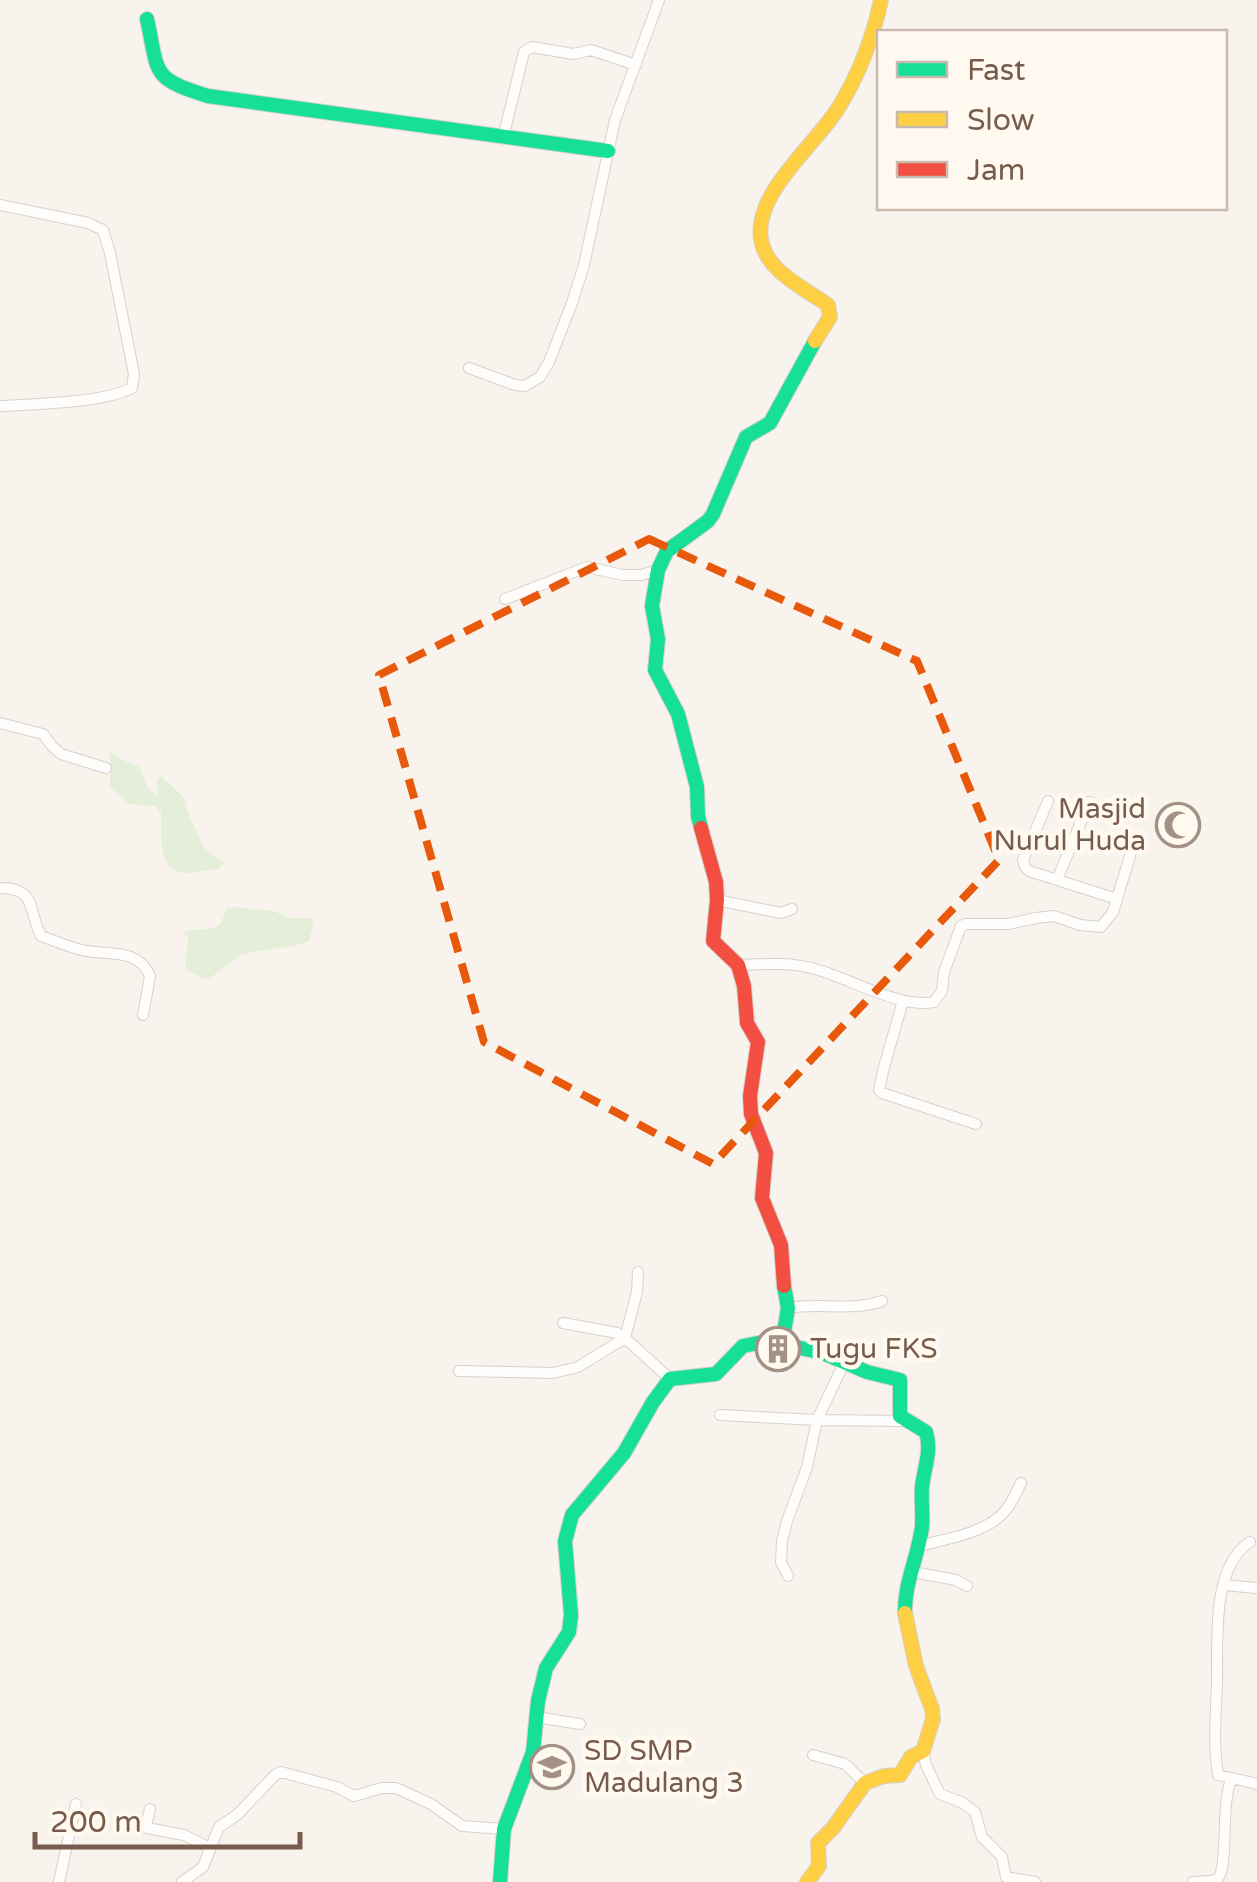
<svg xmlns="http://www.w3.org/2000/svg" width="1257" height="1882" viewBox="0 0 1257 1882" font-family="'Varela Round',sans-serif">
  <rect width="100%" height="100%" fill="#f8f4ed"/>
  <path fill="#e5eed8" d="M110,752l15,9 14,5c5,12 7,25 20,30l-3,-14 5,-6 23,22 4,15 17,36 19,14 -6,6c-11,1 -29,6 -40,3 -21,-7 -16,-43 -17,-59l-6,-7 -26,-2 -19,-17z
    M235,907l39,4 14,7h24l1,8 -4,15 -16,5 -51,8 -33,25 -8,-1 -16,-9 3,-32 -4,-4 7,-3 24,-2 6,-5 6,-15z"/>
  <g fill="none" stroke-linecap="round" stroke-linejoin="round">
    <defs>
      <path id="street" d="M503,138l21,-86 8,-5 41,7 18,-4 45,15
        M0,205l88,18 15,7 7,23 24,121 -2,14c-29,15 -98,16 -132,18
        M469,368l46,17 10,1 15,-9 9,-15 23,-59 12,-38 31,-145 44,-120
        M505,599l82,-32 36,8h18l17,-5
        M0,723l43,11 9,12 9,8 45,14
        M1048,801l-25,59 2,7 4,4 88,28
        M1057,880l32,-78
        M0,888c37,0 28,22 41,48 15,5 31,13 46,15 24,4 52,-2 63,25l-7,39
        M717,900l64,13 11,-4
        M738,965c26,-1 52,-3 77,4 34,9 86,40 119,33l8,-11 2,-19 17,-46 5,-2h42l28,-6 18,-2 26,9 21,2 12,-15 17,-56
        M903,1001l-19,66 -5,23 3,3 94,31
        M788,1308c33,-6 62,4 94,-7
        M563,1323l54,10 8,5 45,41
        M459,1371l94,2 25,-6 47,-29 12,-46 1,-20
        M720,1415l97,5 85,1
        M1250,1542c-39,25 -32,99 -33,140 -1,31 -4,63 1,93l39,9
        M917,1547c26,-8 61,-12 82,-30 11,-9 16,-22 22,-34
        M913,1572l43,8 11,6
        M788,1576l-7,-14 1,-21 5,-20 20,-54 10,-47 28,-59
        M1224,1585l33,3
        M536,1717l44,7
        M923,1751l3,14 14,29 23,9 12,9 7,25 20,20 4,20 29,5
        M813,1755l32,9 20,19
        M150,1809l-4,17 1,2 37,7 26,13
        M59,1882l17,-78
        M182,1882l21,-15 16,-40 19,-13 37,-39 6,-3 56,15 17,9 28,-8h14l35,16 31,22 42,3
        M1193,1882c6,-1 21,0 25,-4 11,-11 2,-78 14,-99"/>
      <path id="fast" d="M147,19c12,55 3,59 61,77l400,55
        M701,828l-3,-12 -1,-29 -19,-73 -23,-44 3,-31 -6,-33 6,-36 9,-19 41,-30 5,-7 33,-77 24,-14 45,-82
        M782,1344l41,9 44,19 33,8v36l26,16c6,19 -2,36 -4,55 -1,13 1,27 0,40 -4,30 -18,57 -17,86
        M500,1882l4,-53 29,-77 5,-51 8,-33 23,-36 2,-17 -6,-74 7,-26 52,-62 29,-51 17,-23 46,-5 27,-28 15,-3 24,1 6,-36 -4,-22"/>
      <path id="slow" d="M815,341l15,-24 -2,-12c-23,-16 -59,-33 -66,-61 -13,-48 54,-99 77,-137 20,-33 34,-69 42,-107
        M807,1882l12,-16 -1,-23 15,-15 32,-45 19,-7 16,-1 11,-18 12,-6 10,-32 -1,-10 -16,-43 -11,-53"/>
      <path id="jam" d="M701,828l15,54 1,18 -4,41 25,24 6,21 3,37 11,19 -8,54 1,18 15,39 -4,45 19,47 3,41"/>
    </defs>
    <use href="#street" stroke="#d7d1cb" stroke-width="12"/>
    <use href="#fast" stroke="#d8d1cb" stroke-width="16"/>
    <use href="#slow" stroke="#d8d1cb" stroke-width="16"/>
    <use href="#jam" stroke="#d8d1cb" stroke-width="16"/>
    <use href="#street" stroke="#fefdfc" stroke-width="10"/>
    <use href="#fast" stroke="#16e098" stroke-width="14"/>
    <use href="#slow" stroke="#ffcf43" stroke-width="14"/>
    <use href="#jam" stroke="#f24e42" stroke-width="14"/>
  </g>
  <path fill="none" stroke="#e8590c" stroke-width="8" stroke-dasharray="20 12" stroke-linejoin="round" d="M649,539l268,122 82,199 -286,304 -229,-122 -105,-367z"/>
  <defs>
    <symbol id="mosque-ring" viewBox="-11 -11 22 22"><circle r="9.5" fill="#fff9f0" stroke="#a49185" stroke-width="1.5"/><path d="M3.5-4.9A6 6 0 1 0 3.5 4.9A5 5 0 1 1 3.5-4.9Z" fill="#a49185"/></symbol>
    <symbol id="building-ring" viewBox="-11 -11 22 22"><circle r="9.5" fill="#fff9f0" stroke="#a49185" stroke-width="1.5"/><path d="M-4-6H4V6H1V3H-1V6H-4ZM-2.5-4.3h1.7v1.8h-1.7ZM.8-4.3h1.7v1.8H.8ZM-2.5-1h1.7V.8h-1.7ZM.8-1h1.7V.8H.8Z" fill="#a49185"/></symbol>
    <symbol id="school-ring" viewBox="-11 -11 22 22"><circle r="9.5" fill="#fff9f0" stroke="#a49185" stroke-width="1.5"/><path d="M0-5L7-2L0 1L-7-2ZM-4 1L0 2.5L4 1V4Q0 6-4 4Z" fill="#a49185"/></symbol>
  </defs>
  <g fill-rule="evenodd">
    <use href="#mosque-ring" x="1153" y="800" width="50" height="50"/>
    <use href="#building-ring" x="753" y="1324" width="50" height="50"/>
    <use href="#school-ring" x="527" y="1742" width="50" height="50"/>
  </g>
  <g text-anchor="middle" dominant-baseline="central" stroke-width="9" stroke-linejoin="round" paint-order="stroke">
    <g font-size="28" fill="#775c4d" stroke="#fff9f0" text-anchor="start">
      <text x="1146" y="809" text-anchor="end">Masjid<tspan x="1146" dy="32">Nurul Huda</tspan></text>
      <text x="810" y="1349">Tugu FKS</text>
      <text x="584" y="1751">SD SMP<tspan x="584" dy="32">Madulang 3</tspan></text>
    </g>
  </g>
  <rect x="877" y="30" width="350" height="180" fill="#fff9f0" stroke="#c9baaf" stroke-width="2.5"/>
  <rect x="897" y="62" width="50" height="15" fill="#16e098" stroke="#c9baaf" stroke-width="2.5"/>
  <text x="967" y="80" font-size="30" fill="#775c4d">Fast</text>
  <rect x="897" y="112" width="50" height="15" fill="#ffcf43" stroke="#c9baaf" stroke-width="2.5"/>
  <text x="967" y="130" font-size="30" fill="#775c4d">Slow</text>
  <rect x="897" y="162" width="50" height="15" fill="#f24e42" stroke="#c9baaf" stroke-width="2.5"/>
  <text x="967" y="180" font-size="30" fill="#775c4d">Jam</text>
  <path d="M35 1832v15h265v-15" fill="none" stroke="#775c4d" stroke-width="5"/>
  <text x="50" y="1832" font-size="30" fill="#775c4d" stroke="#fff9f0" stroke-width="8" paint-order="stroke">200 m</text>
</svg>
